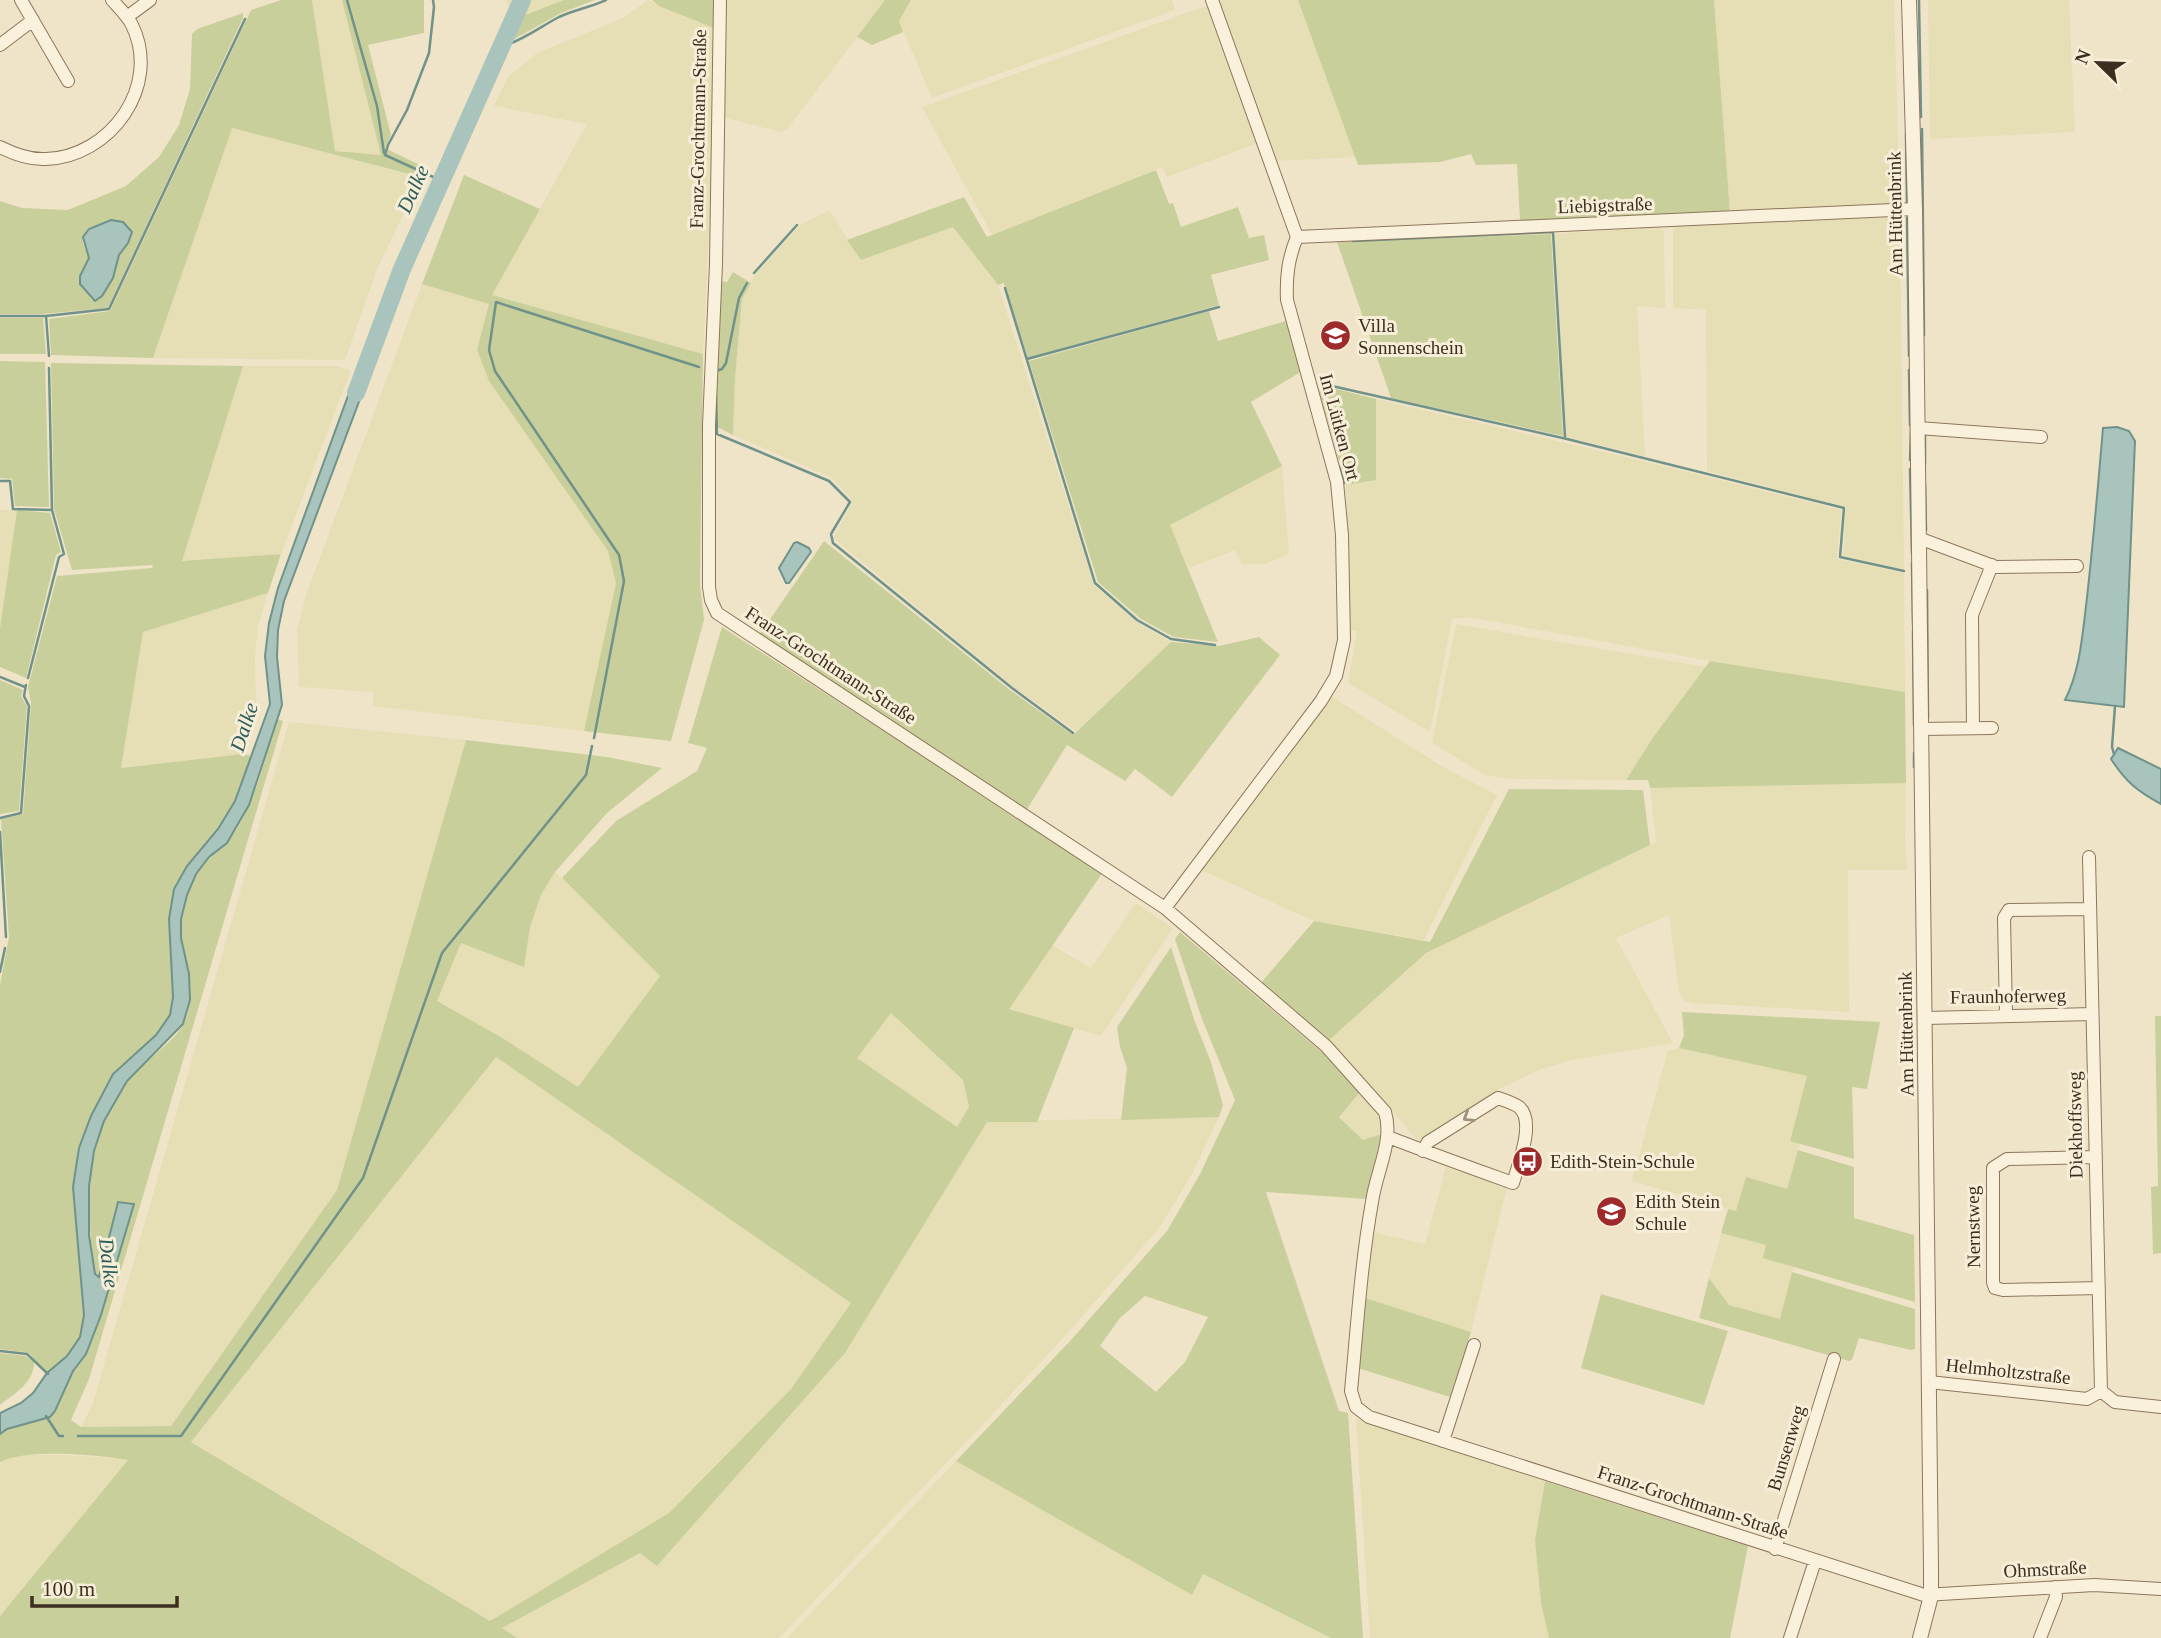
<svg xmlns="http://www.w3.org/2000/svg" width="2161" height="1638" viewBox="0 0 2161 1638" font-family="'Times New Roman',serif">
  <rect width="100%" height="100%" fill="#f0e4c8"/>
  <path fill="#e6deb5" d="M312,0h30l40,155 -47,-4z
    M505,0h59l-47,18z
    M648,0l66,28 -2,143 -9,183 -211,-59 95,-171 -93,-18 14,-29 29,-24 86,-35z
    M724,0h161l-97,128 -7,4 -59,-15z
    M911,0h261l3,10 -243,88 -33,-77z
    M1219,0h79l58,157 -79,4z
    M1714,0h180l6,204 -170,8z
    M1928,0h141l6,132 -145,7z
    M1209,5l49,138 -91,34 -5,-10 -170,68 -70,-128z
    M231,128l190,49 -45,95 -31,88 -192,-2z
    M829,210l32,50 92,-33 45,58 96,300 42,37 35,20 -95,89 -62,-44 -181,-149 20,-37 -22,-24 -98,-42 2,-57 7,-79 13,-24 44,-49z
    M1900,216l4,353 -61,-13 3,-49 -139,-36 -1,-161 -33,-2v-78l4,-5z
    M1660,227l4,4 1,77 -28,-2 8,150 -79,-19 -11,-203z
    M422,284l68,20 -13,46 12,31 119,170 8,32 -32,148 -211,-25v-14l-74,-5 -2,-57 10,-38z
    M243,366h93l15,4 -70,184 -100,8z
    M1376,399l267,62 198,49 -4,49 67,14 1,119 -195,-31 -242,-44 -16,2 -22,113 -82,-49 9,-53 -8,1 -3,-146 30,-5z
    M1282,466l7,88 -24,10h-23l-7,-14 -46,18 -20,-43z
    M0,510h17l-17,118z
    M268,593l-10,33 -3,31 1,48 -13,49 -122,14 22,-136z
    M1456,624l250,43 -52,69 -28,44 -115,-1 -26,-4 -53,-32z
    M1331,696l112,71 54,28 -73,145 -110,-19 -113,-51z
    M289,722l177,18 -129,450 -166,236 -90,1 12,-24 6,-21z
    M1906,783l-1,55 2,32h-59l1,142 -154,-9 -10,-2 -6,-8 -10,-78 -53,23 57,105 -105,18 -29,9 -38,18 -79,52 -6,-1 -40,-48 -48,-50 98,-88 230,-111 -6,-54z
    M555,872l105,104 -82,112 -74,-49 -68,-37 25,-59 63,23 6,-39 11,-32z
    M1136,903l37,25 -72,108 -92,-27 43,-64 39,23z
    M891,1012l72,68 6,27 -12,20 -101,-69z
    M1679,1048l128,28 -17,64 10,3 -13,47 -51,21 -104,-30 36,-131z
    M496,1057l355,246 -60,86 -122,124 -179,108 -299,-179z
    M1360,1092l20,22 2,11v9l-19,6 -24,-24z
    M1219,1117l-26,55 -33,55 -95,109 -73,79 -213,223h-262l-15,-10 138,-75 17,13 188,-213 142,-232z
    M1446,1167l61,21 -36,144 -106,-34 7,-66 53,12z
    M1721,1233l46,12 -3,13 30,8 -14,53 -51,-14 -20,-27z
    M1356,1418l189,63 -10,59 6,63 8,35h-179z
    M12,1455h53l64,4 -129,157v-154z
    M956,1461l235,133 11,-20 129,64h-544z"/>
  <path fill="#c9cf9b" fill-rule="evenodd" d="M281,0h31l23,151 46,4 -39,-155h82v33l-56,12 23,90 -6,13 41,20 -5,9 -189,-49 -79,230 -102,-3 -2,-36 61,-8 141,-301z
    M564,0h31l-34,13 -52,29 8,-24z
    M652,0h63l-1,28 -55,-22z
    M885,0h26l-12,21 4,11 -31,13 -15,-8z
    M1298,0h416l16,212 -210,9 -3,-57 -41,1 -5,-11 -31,8 -82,3z
    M243,13v5l-135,290 -65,6h-43v-113l22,7 46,2 58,-24 33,-29 20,-32 11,-36 2,-55 5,-5zM128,226l4,6 -4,11 -9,12 -6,23 -23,16c-17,-17 -8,-17 -1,-36l-6,-15 2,-10z
    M1156,170l13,34 4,-1 8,24 57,-20 11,31 15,-3 5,25 -58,15 8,30 -191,53 -24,-75 -6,2 -45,-58 -92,33 -14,-20 117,-43 23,40z
    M464,175l76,34 -48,86 211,59 -3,230 4,36 -33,121 -87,-10 32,-148 -8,-32 -119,-170 -12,-31 12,-46 -67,-20z
    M1551,234l12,202 -172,-38 -54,-156z
    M733,272l18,11 -9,16 -7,79 -2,57 -18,-9 6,-145 6,1z
    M1209,311l9,30 68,-20 16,50 -51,31 31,64 -112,59 48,117 -44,-5 -33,-18 -43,-37 -69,-221z
    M0,318h43l3,36h-46z
    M0,361l45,1 4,145 -34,-1 -3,-27 -12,-1z
    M51,363l192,3 -61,195 99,-7 -13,39 -125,39 -22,136 122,-14 8,2 -16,45 -17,28 -31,37 -18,53 4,78 -3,18 -14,20 -43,39 -40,113 11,128 -4,22 -13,19 -20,17 -18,-20 -29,-4v-364l9,-48 -8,-118 22,-5 8,-111 -3,-16 29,-111 95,-8 1,-3 -81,5 -18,-61z
    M1333,388l43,11v81l-30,5 -27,-95 12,3z
    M17,510l33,3 11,39 -5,3 -30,123 -26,-11v-39z
    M824,541l186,149 63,45 98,-93 48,4 40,-9 21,18 -108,142 -37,-28 -10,12 -58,-36 -41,66 -267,-176z
    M722,627l381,245 -94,137 65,19 -37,94h-50l-142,231 -188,213 -17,-13 -138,75 15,10h-517v-22l128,-156c-29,-5 -102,-12 -128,2v-28l7,-5 43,-12 5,-6 18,-40 13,-17 15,-39 33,-111 -16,-2 -19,76 -4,-4c-10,-66 -11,-137 32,-193 14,-18 45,-37 56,-56 15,-29 2,-60 -2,-88 -2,-14 1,-29 6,-42 5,-14 13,-31 25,-40 5,-5 12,-8 16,-13 27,-35 36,-82 49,-123l6,2 -194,658 -18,41 10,7 90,-1 166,-236 129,-450 141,17 55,11 -55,45 -52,59 -14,23 -11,32 -6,40 -63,-24 -24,58 67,38 74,48 82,-111 -98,-98 54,-57 81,-50 10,-23 -19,-5zM891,1013l72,67 6,27 -12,20 -100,-69zM496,1057l355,246 -60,86 -122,124 -179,108 -299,-179z
    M1710,661l195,31 1,91 -256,5 -2,-8h-22l28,-44z
    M0,680l23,10 -2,6 6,10 -8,105 -19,3z
    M1509,789l134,1 7,55 -224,108 -98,88 -68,-57 54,-63 116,21z
    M1180,932l144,122 36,38 -21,25 24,23 19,-6 -16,65 -100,-7 73,219 9,2 15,225h-32l-128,-64 -11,21 -236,-134 115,-121 96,-109 33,-57 35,-74 -33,-81 -27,-80zM1145,1296l63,21 -23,45 -29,30 -56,-46 20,-28z
    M1171,947l24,75 16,40 12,43 -4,12 -98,3 6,-52 -7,-21 -3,-20z
    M1682,1012l198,10 -13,67 -15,-2 2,72 -64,-18 17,-65 -128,-28 5,-13z
    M2155,1016h6v237l-8,1 -2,-67 7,-1z
    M1798,1150l56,17v51l60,17 1,67 -152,-44 3,-13 -45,-12 7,-24 8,2 10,-34 41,12z
    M1792,1272l123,37v40l-4,1 -52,-12 -7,22 -3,1 -150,-43 10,-40 20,27 51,14z
    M1601,1294l127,37 -24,74 -123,-37z
    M1365,1298l106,34 -21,65 -92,-29z
    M0,1353l26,3 8,6c0,21 -19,31 -34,43z
    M1545,1481l203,65 -18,92h-181l-8,-35 -6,-63z"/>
  <path fill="#a9c4bc" stroke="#6f938a" stroke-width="2" d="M111,220l12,2 9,10 -4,11 -9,12 -6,23 -11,18 -7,5 -15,-17v-8l9,-18 -6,-21 6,-8z
    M357,371l12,4 -85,226 -6,29 -1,27 5,48 -33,100 -22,38 -18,14 -13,17 -9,21 -6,24v19l8,36 1,26 -7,24 -56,57 -23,40 -10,30 -5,35v49l6,39 4,3 19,-75 16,2 -33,111 -15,39 -13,17 -18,40 -5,6 -43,12 -7,5v-21l21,-10 12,-10 14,-20 20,-17 13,-19 4,-22 -11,-128 6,-39 12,-32 22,-42 43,-39 14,-20 3,-18 -4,-78 5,-30 13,-23 31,-37 17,-28 35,-97 -5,-48 4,-33 9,-35z
    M2117,427l12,4 6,10 -11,266 -59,-7c15,-30 17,-62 21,-94 7,-60 12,-119 17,-178z
    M797,542l12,6 2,4 -22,31h-3l-7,-15 15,-25z
    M2118,748l43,21v35c-24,-13 -35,-22 -50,-45z"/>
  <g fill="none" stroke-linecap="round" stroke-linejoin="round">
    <path stroke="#6f938a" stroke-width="2.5" d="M347,0l30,106 7,47
      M433,0l1,7 -5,46 -22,57 -19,35 -3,10 57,26
      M1919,0l2,117
      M501,47c21,-6 39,-20 58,-30 15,-7 32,-10 47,-17
      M1922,129l2,206
      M1906,135l1,67
      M1907,218l2,138
      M1353,241l200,-9 12,205
      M754,273l43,-48
      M1005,288l90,295 42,37 34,19 44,6
      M0,316h46l63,-7 136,-290
      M46,316l3,40
      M1027,359l192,-52
      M1909,370l1,55
      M716,371l6,-2 4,-6 13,-65 8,-15
      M1332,386l235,53 277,69 -4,49 64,14
      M716,395l1,39 112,47 21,21 -19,32 2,9 179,145 61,45
      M1925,435v29
      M1910,460l1,-28
      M1339,466l5,17
      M1910,469l2,84
      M0,481h10l3,28 39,1
      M1925,484l1,46
      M1912,564l1,59
      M1927,590l1,128
      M1913,631l1,94
      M0,677l25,10
      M28,678l31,-121 5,-3 -12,-44 -3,-142
      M594,738l30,-157 -5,-26 -124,-184 -6,-21 7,-48 203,65
      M2114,754l-2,-7 3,-41
      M1914,767v-14
      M0,818l21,-5 8,-107 -5,-10 2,-11
      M0,832l6,105
      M0,972l5,-24
      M0,1351l27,3 21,20
      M46,1416l13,20h4
      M78,1436h103l182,-258 79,-225 144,-178 6,-29"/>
    <path stroke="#a9c4bc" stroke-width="18" d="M356,393l46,-124 120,-269"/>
    <defs>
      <path id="minor" d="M21,0l47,81
        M720,0l-4,264 -7,161v162l2,13 6,13 448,295 161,138 59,66c9,29 -9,60 -13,90 -11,62 -15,126 -21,189l5,16 13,10 555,178 170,-10 67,4
        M127,17l23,-17
        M0,45l33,-25
        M0,147c14,7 30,13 46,12 64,-2 116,-73 86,-134 -5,-10 -13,-17 -20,-25
        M1297,237l618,-28
        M1918,428l123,9
        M1919,540h5l72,27 81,-1
        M1973,728l-1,-113 20,-50
        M1922,729l70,-1
        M2089,857l12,534
        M1165,908l156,-207 15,-25 8,-36 -2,-105 -5,-53 -50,-182c-1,-23 1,-41 10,-63l-85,-237
        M2006,1016l-2,-98 5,-8 80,-1
        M1925,1018l167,-4
        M1388,1137c42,16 83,31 125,46 5,-18 23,-62 6,-76 -6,-4 -15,-7 -21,-9l-70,44 -5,9
        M2096,1157l-89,2 -14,9v114l2,6 8,2 96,-2
        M1929,1382l158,17 14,-8 14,11 46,5
        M1443,1441l31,-96
        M1775,1549l59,-190
        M1790,1638l25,-77
        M2040,1638l16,-41 -1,-10"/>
      <path id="tertiary" d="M1909,0l6,209 16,1359v28l-11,42"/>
    </defs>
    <use href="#minor" stroke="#8d765c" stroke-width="14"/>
    <use href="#tertiary" stroke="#8d765c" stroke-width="16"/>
    <use href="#minor" stroke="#faf1dc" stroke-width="12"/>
    <use href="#tertiary" stroke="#faf1dc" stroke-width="14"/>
  </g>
  <defs><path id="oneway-chevron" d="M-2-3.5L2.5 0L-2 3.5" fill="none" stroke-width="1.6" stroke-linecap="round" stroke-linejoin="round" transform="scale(1.75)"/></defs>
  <use stroke="#9c907e" href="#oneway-chevron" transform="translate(1468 1117) rotate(148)"/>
  <defs>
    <symbol id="school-disc" viewBox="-11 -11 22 22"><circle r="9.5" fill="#9e2a2b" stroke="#f7eed8"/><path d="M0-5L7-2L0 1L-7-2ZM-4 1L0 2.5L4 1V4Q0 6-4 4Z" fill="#fff"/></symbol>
    <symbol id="bus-disc" viewBox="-11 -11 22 22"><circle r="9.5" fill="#9e2a2b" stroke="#f7eed8"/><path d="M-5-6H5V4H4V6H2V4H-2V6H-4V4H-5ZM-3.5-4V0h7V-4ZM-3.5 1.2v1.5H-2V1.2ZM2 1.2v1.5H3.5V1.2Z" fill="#fff"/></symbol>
  </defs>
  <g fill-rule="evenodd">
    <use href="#school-disc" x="1318" y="318" width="35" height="35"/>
    <use href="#bus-disc" x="1510" y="1144" width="35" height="35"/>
    <use href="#school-disc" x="1594" y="1194" width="35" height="35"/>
  </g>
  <g text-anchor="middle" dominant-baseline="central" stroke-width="6" stroke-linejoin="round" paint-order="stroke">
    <g font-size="19" fill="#3d2e20" stroke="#f7eed8">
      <text transform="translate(698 129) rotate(-89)">Franz-Grochtmann-Straße</text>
      <text transform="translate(1605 205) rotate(-2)">Liebigstraße</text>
      <text transform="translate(1895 214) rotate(-91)">Am Hüttenbrink</text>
      <text transform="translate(1340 427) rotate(75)">Im Lütken Ort</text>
      <text transform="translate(831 665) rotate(33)">Franz-Grochtmann-Straße</text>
      <text transform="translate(2008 996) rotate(-1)">Fraunhoferweg</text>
      <text transform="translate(1906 1034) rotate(-91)">Am Hüttenbrink</text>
      <text transform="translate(2075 1125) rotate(-91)">Diekhoffsweg</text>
      <text transform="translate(1973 1227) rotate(-91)">Nernstweg</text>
      <text transform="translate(2008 1371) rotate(6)">Helmholtzstraße</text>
      <text transform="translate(1786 1448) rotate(-73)">Bunsenweg</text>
      <text transform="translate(1693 1502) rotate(18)">Franz-Grochtmann-Straße</text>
      <text transform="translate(2045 1569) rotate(-3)">Ohmstraße</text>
    </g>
    <g font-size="19" fill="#3d2e20" stroke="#f7eed8" text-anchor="start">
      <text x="1358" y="325">Villa<tspan x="1358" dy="22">Sonnenschein</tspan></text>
      <text x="1550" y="1161">Edith-Stein-Schule</text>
      <text x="1635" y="1201">Edith Stein<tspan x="1635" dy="22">Schule</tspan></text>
    </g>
    <g font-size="21" font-style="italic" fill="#2f5d5a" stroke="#f7eed8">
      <text transform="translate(413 189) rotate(-66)">Dalke</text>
      <text transform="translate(244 727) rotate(-72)">Dalke</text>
      <text transform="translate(109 1263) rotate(83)">Dalke</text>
    </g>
  </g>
  <g transform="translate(2098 63) rotate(293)" stroke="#f7eed8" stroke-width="5" paint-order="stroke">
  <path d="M0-5L12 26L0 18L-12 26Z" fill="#3d2e20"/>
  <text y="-10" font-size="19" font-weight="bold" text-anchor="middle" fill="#3d2e20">N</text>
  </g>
  <path d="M32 1596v10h145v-10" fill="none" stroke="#3d2e20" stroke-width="3.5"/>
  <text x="42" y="1596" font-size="21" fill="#3d2e20" stroke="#f7eed8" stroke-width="5" paint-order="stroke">100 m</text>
</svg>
